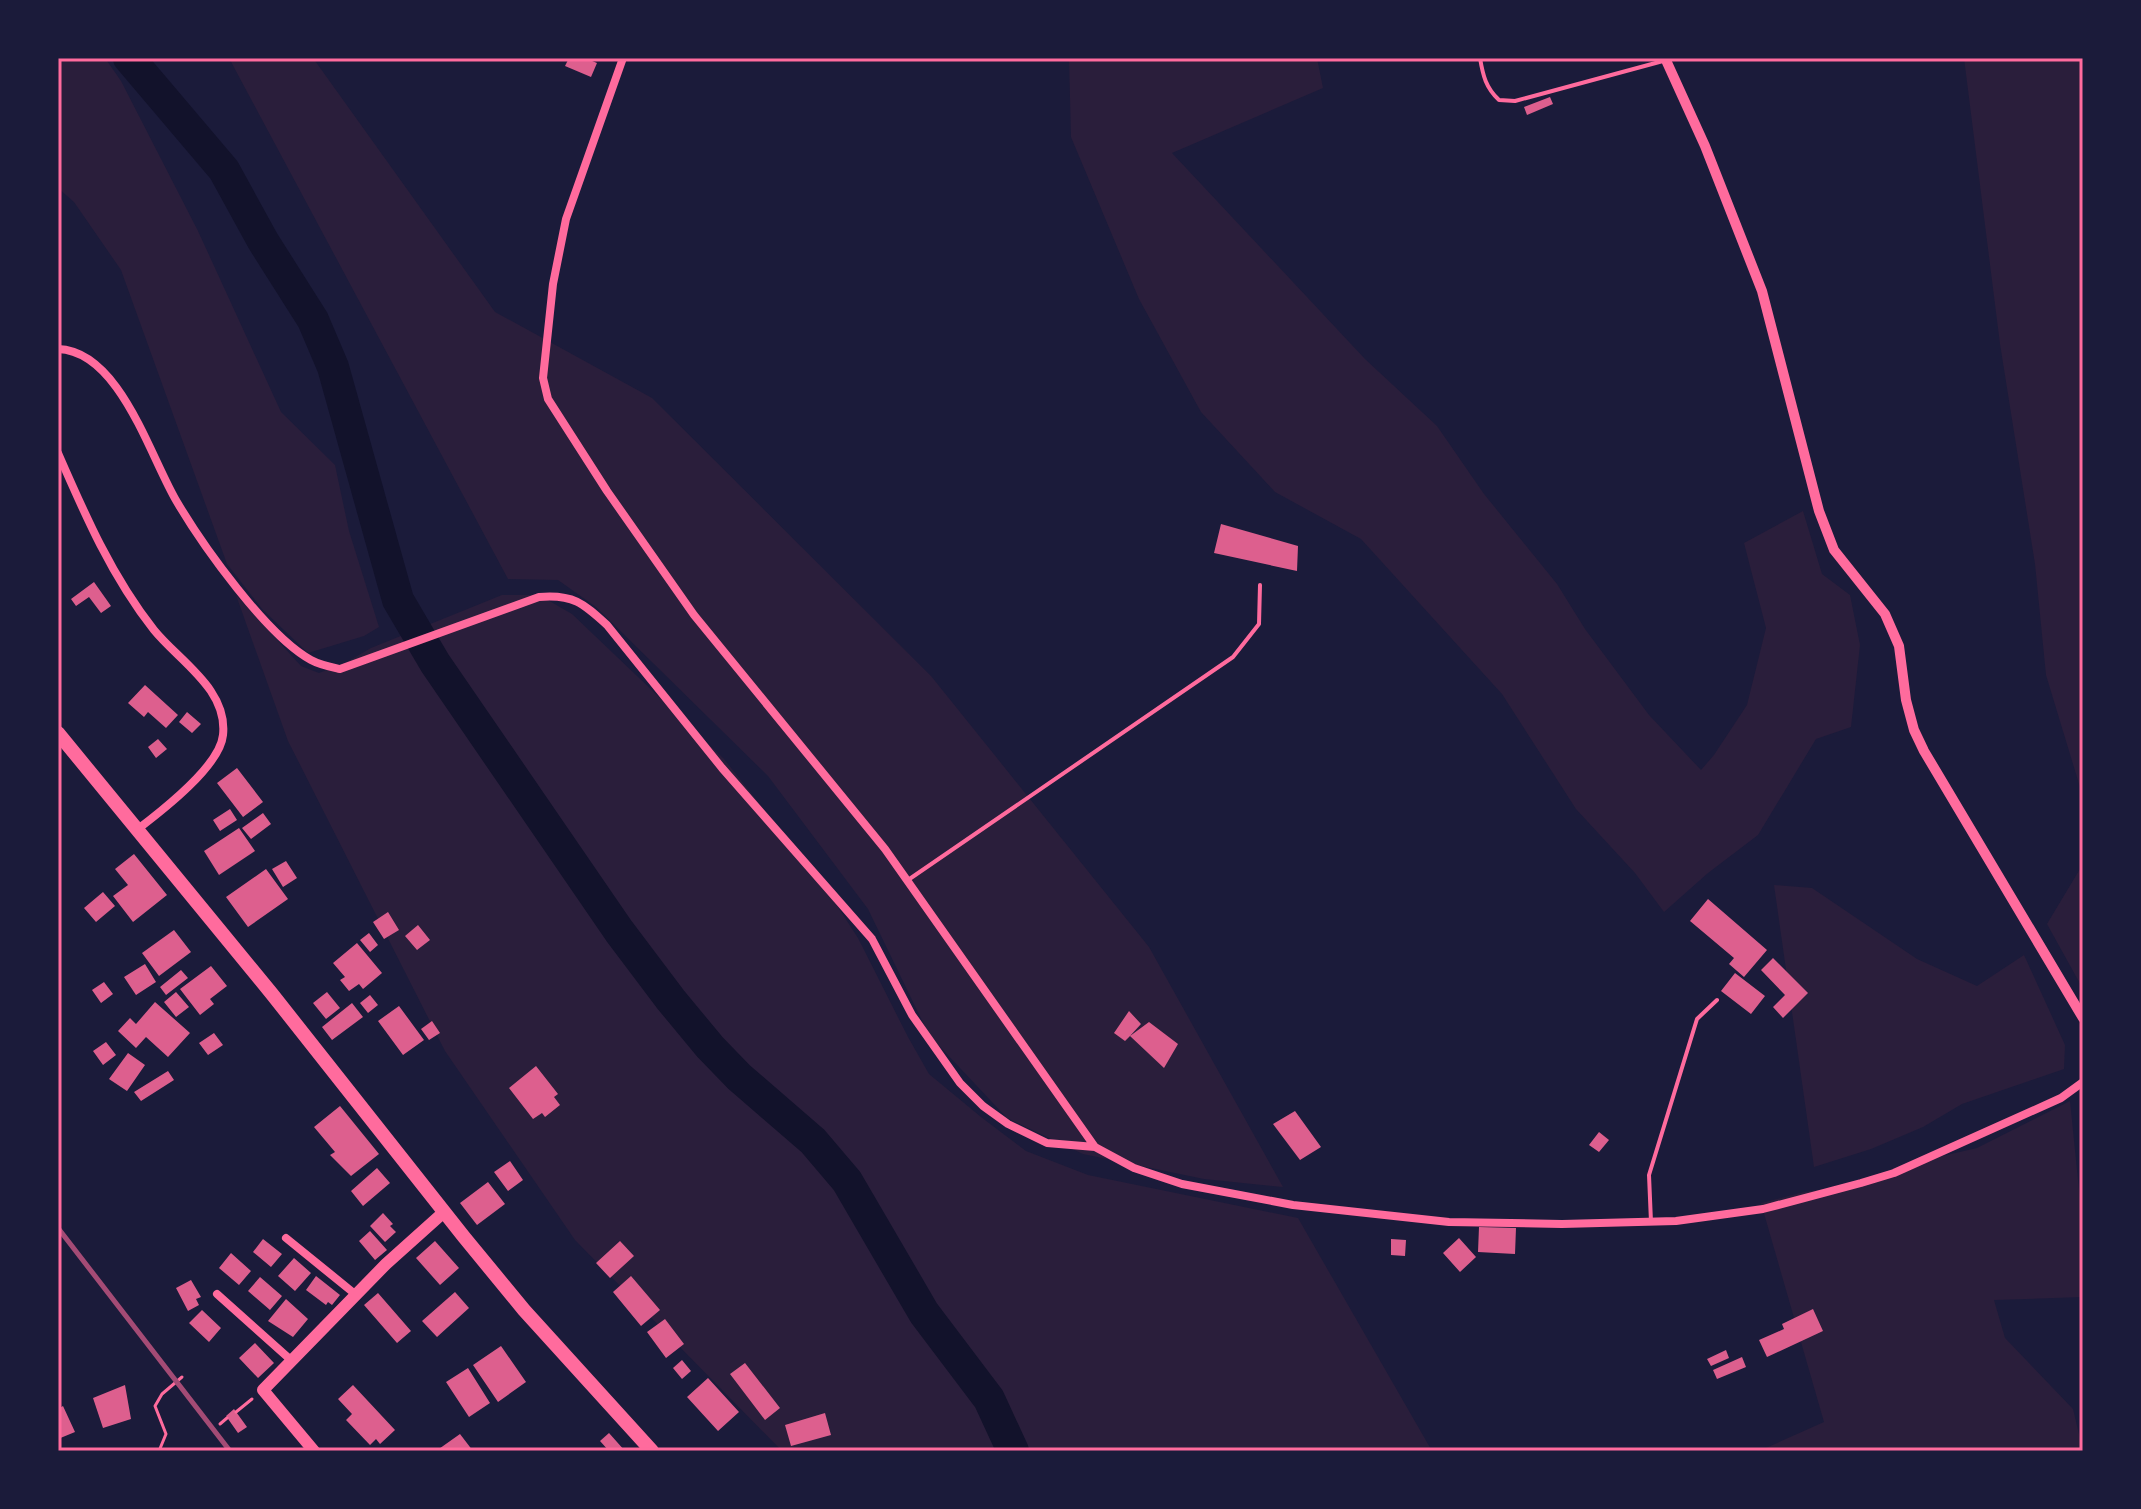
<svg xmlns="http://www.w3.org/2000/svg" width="2141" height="1509" viewBox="0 0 2141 1509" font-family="'Libre Baskerville',serif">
  <rect width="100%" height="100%" fill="#1b1b3a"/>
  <path fill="#2a1e3b" d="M58,58h47l16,23 77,150 83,181 54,53 14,66 30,96 -15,9 -56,17 -46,-44 -35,-45 -106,-294 -47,-68 -16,-14z
    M229,58h84l182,254 157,86 279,278 218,271 134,240 -79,-8 -121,-25 -76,-36 -78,-83 -61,-126 -100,-133 -172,-169 -38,-27 -50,-1z
    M1069,58h248l6,30 -151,65 193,206 72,67 47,68 73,90 28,45 64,86 52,55 13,-15 33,-50 19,-77 -22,-85 59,-32 19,63 28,21 10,50 -9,82 -35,12 -58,96 -50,38 -44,39 -29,-39 -59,-64 -74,-115 -141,-155 -86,-47 -74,-80 -62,-113 -68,-162z
    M1964,58h119v739l-37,-122 -11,-111 -35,-220z
    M236,595l65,71 18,7 26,-10 26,-15 131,-53h37l33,19 152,145 99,125 35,54 50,99 21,37 52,43 45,34 62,24 210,43 134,233h-650l-207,-211 -130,-189 -157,-310z
    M2083,864v125l-36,-65z
    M1774,885l38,3 105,71 60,27 47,-31 41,90 -1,24 -102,35 -39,23 -52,22 -57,18z
    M2070,1101l13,128v68l-89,3 11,38 68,71 10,42h-324l65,-29 -63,-219 43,-11 36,-5 85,-27 52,-12z"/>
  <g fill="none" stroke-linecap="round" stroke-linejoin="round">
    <path stroke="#12122b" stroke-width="32" d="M129,58l95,112 39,71 50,79 20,47 65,233 37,63 184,268 52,69 39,47 29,30 74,64 34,40 77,132 65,86 24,52"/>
  </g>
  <path fill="#dd5f8e" d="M569,58h16l12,5 -6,14 -26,-11z
    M1550,97l3,7 -26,11 -3,-8z
    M1221,524l77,22 -1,25 -83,-18z
    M94,582l17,24 -10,7 -12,-16 -13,9 -5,-7z
    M145,685l33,30 -12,13 -18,-16 -4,5 -16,-14z
    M187,712l14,12 -9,9 -13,-11z
    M158,739l9,10 -11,9 -8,-11z
    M237,768l26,34 -20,15 -26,-34z
    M230,809l7,11 -17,11 -7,-11z
    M263,813l8,11 -20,15 -9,-11z
    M239,828l16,23 -36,24 -15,-24z
    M134,854l33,41 -34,27 -20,-26 15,-11 -13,-16z
    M286,861l11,17 -14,9 -11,-18z
    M266,869l22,30 -40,28 -22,-30z
    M103,892l12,14 -19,16 -12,-14z
    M1708,899l59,51 -23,27 -15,-13 5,-6 -44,-37z
    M388,912l11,18 -15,9 -11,-17z
    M418,925l12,15 -13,10 -12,-14z
    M174,930l17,22 -32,24 -17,-23z
    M369,933l9,12 -8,7 -10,-12z
    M357,943l25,30 -19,16 -4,-5 -10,7 -9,-11 5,-3 -12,-14z
    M1773,958l35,35 -25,25 -10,-11 12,-12 -24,-25z
    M145,964l11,18 -20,13 -12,-18z
    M211,966l16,20 -17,13 4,5 -14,11 -20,-26z
    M181,970l7,8 -22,17 -6,-8z
    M1735,973l30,23 -14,18 -30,-23z
    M104,982l9,12 -12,9 -9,-13z
    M176,992l13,15 -13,10 -12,-15z
    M327,992l13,16 -14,11 -13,-16z
    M370,995l8,10 -10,8 -8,-10z
    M155,1002l35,31 -22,24 -22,-20 -10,11 -18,-17 12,-13 6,6z
    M352,1003l11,14 -31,23 -10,-13z
    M399,1006l25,34 -21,15 -25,-34z
    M1129,1011l12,13 -11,12 19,-14 29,22 -14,24 -34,-32 -5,5 -11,-8z
    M432,1021l8,12 -11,7 -8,-11z
    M214,1033l9,12 -15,10 -9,-12z
    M106,1042l10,13 -13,10 -10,-14z
    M128,1053l17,12 -18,26 -18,-12z
    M536,1066l22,28 -4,3 6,8 -15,12 -3,-4 -9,6 -24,-31z
    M168,1071l6,9 -33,21 -7,-9z
    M340,1106l39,48 -28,22 -21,-21 5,-3 -21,-25z
    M1295,1111l26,36 -21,13 -27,-36z
    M1599,1132l10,8 -10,12 -10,-7z
    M510,1161l13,19 -15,11 -14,-19z
    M377,1168l13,15 -27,23 -12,-15z
    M488,1182l17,22 -28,21 -17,-22z
    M383,1213l10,11 -3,2 6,6 -11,10 -15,-16z
    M1479,1227l37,1 -1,26 -37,-2z
    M370,1231l17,19 -12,10 -16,-19z
    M1459,1238l17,19 -16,15 -17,-19z
    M263,1239l19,15 -11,13 -18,-15z
    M1391,1239l15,1 -1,16 -14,-1z
    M435,1241l24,27 -19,17 -24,-27z
    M620,1241l14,15 -24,22 -14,-15z
    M231,1253l20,18 -12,14 -20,-17z
    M294,1258l17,15 -16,18 -17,-15z
    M316,1276l24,19 -8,10 -4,-3 -2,3 -20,-15z
    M631,1276l29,34 -19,16 -28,-34z
    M260,1277l22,19 -12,14 -22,-19z
    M191,1280l10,17 -5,2 3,6 -11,6 -12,-23z
    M455,1292l14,16 -32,29 -15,-16z
    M378,1293l33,38 -14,12 -33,-38z
    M286,1299l22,20 -15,18 -25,-16z
    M1813,1309l10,22 -56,26 -8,-17 25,-11 -2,-5z
    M202,1310l19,18 -12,14 -20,-19z
    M665,1319l19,25 -18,14 -19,-26z
    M255,1343l19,20 -16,15 -19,-20z
    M501,1346l25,36 -28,20 -25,-37z
    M1726,1350l3,8 -18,8 -4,-7z
    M1742,1357l4,10 -29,12 -4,-9z
    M682,1360l9,11 -9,8 -9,-11z
    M745,1363l35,45 -15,12 -35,-46z
    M468,1368l22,35 -21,14 -23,-35z
    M708,1378l31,34 -21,19 -31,-34z
    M125,1385l6,34 -28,9 -10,-30z
    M353,1385l42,45 -15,14 -4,-5 -6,6 -24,-25 6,-6 -14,-15z
    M63,1406l12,26 -17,7v-30z
    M234,1409l13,18 -9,6 -12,-17z
    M825,1413l6,22 -40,11 -6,-21z
    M609,1433l16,18h-16l-9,-10z
    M460,1434l13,17h-37z"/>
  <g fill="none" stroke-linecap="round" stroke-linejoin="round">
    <path stroke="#ff6b9d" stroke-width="3" d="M236,1412l16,-13
      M220,1424l7,-6
      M159,1451l7,-17 -11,-28 7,-12 20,-17"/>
    <path stroke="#ff6b9d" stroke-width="4" d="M1480,58c3,18 6,30 19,42l16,1 148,-40
      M908,880l325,-223 26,-33 1,-39
      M1651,1222l-2,-47 48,-156 20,-19"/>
    <path stroke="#ff6b9d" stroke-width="8" d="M623,58l-57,161 -13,65 -10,94 5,21 59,92 87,124 191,234 210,298
      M58,349c62,2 92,108 119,153 26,44 90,134 134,158 9,5 20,7 29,9l199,-72c34,-3 44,6 68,28l115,143 150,171 40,76 48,68 23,23 25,18 39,19 48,4 39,21 48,16 111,21 156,17 113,2 114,-3 87,-12 98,-26 33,-10 167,-75 22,-16
      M58,453c27,62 54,124 96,177 25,31 74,59 69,105 -3,31 -60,75 -85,94
      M286,1238l69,56
      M217,1294l75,67"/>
    <path stroke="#ff6b9d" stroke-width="10" d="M1665,58l40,88 57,145 57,220 15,39 51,64 14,32 7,54 8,30 10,21 159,267"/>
    <path stroke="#ff6b9d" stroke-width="12" d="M314,1451l-51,-61 123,-126 58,-52"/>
    <path stroke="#ff6b9d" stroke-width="14" d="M58,733l214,261 192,243 60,73 128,141"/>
    <path stroke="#a44b75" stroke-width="5" d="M58,1228l172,223"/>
  </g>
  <rect width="2141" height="1509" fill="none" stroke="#1b1b3a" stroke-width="120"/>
  <rect x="60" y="60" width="2021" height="1389" fill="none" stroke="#ff6b9d" stroke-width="3"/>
</svg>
